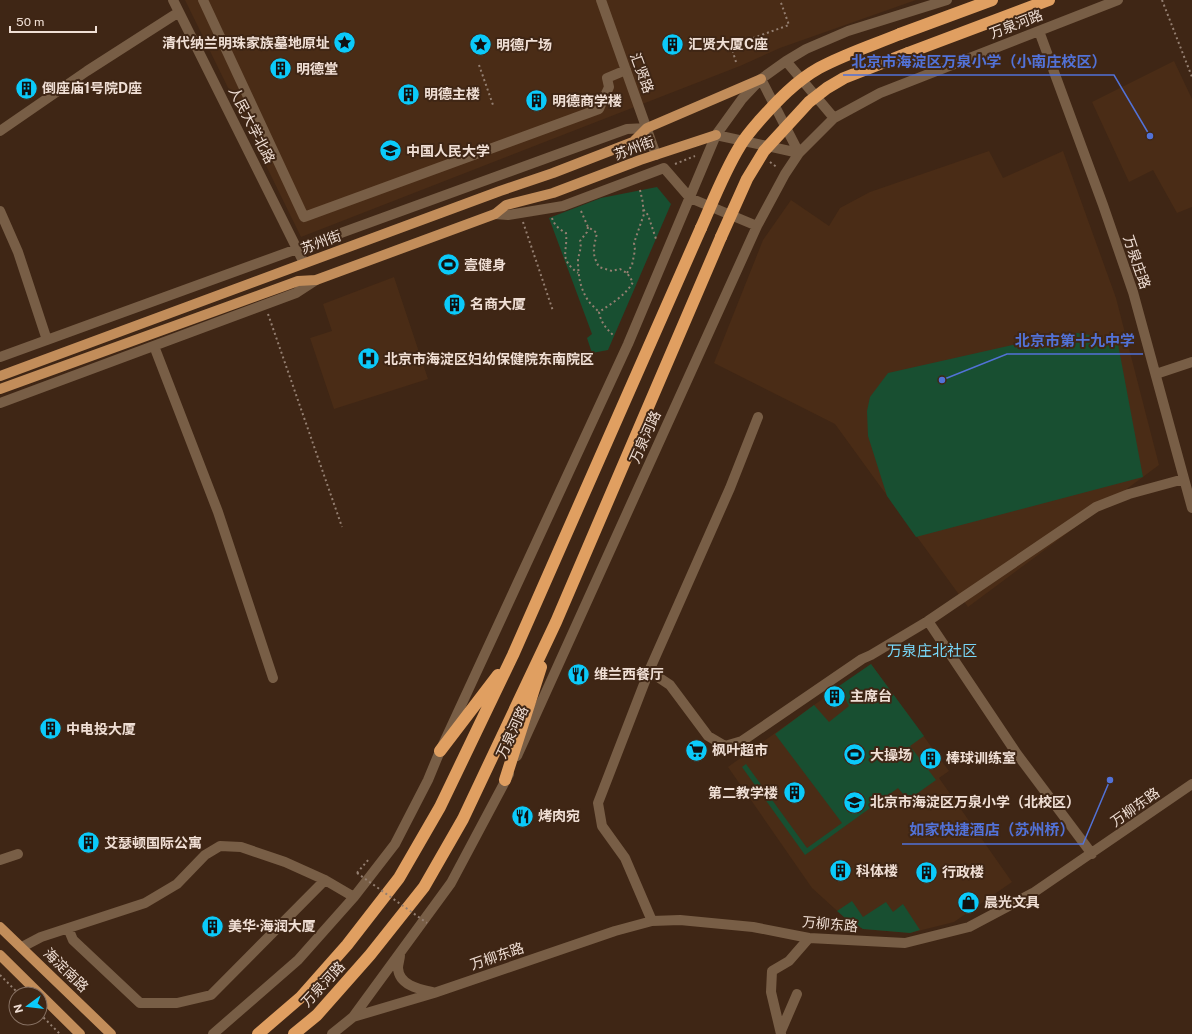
<svg xmlns="http://www.w3.org/2000/svg" width="1192" height="1034" viewBox="0 0 1192 1034" font-family="'Public Sans','Noto Sans SC',sans-serif">
  <rect width="100%" height="100%" fill="#3f2615"/>
  <path fill="#4a2c16" d="M185,0h731l-136,48 -40,18 -439,171z
    M1174,61l18,38v108l-15,6 -24,-43 -24,12 -37,-80z
    M989,151l14,27 60,-27 53,147 43,167 -191,142 -133,-183 -121,-61 49,-123 28,-40 38,26 11,-18 30,-16z
    M394,277l34,102 -94,30 -24,-71 22,-7 -9,-27z
    M871,664l78,107 -10,7 73,104 -58,40 -44,11 -47,-4 -18,-11 -33,-30 -84,-121z"/>
  <path fill="#184f31" d="M657,187l14,17 -63,146 -16,3 -5,-15 5,-4 -43,-116 52,-20z
    M1077,333l13,2 16,7 12,2 25,133 -227,60 -29,-41 -19,-60 -1,-25 3,-14 18,-24 173,-39z
    M871,664l53,72 -14,10 26,34 -28,20 -10,-12 -93,67 -63,-88 4,-3 61,84 35,-25 -67,-89 39,-29 15,17 20,-16 -10,-20z
    M852,901l11,16 23,-15 7,10 10,-8 17,26 -10,3 -47,-4 -18,-11 -8,-7z"/>
  <g fill="none" stroke-linecap="round" stroke-linejoin="round">
    <path stroke="#947f71" stroke-width="2" stroke-dasharray="2 3" stroke-linecap="butt" d="M1162,0l30,77
      M736,62l-5,-16 58,-21 -9,-25
      M479,65l14,40
      M770,162l8,6
      M675,164l20,-8
      M640,190l3,13v6l5,6 8,24
      M581,211l7,16 9,6c-3,14 -6,20 2,34l13,4 8,-2 7,4 6,9c-7,13 -22,22 -34,30 2,11 7,16 15,24
      M552,218c2,7 8,12 14,15 2,20 -8,25 12,40
      M523,222l30,89
      M588,227l-1,5 -7,9c2,6 -1,12 -2,19 0,15 2,30 12,43 3,3 6,6 9,9
      M627,273l5,-8 3,-15 -1,-7 10,-29 -1,-5
      M268,314l74,213
      M357,873l12,-14
      M0,975l19,19
      M40,1014l20,20"/>
    <path stroke="#785e46" stroke-width="10" d="M173,0l131,263
      M203,0l101,217 295,-108 10,-22 -2,-9 19,-8
      M601,0l55,155
      M1039,31l64,174 30,87 59,216
      M786,61l48,57
      M761,79l38,74
      M0,131l87,-60 92,-59
      M716,135l83,18
      M0,211l18,41 29,88
      M495,214l13,1 55,-9 101,-38 26,30 67,28
      M154,346l64,166 55,166
      M0,357l627,-228 20,-1
      M1156,374l36,-12
      M0,403l296,-110 20,-13
      M928,621l89,133 75,100
      M649,671l21,14 38,51 17,10 17,-5 120,-82 9,-4 57,-34 168,-114 33,-13 55,-15
      M517,756l240,-530 28,-52 14,-21 35,-35 46,-25 238,-93
      M0,860l18,-6
      M652,921l-27,-63 -23,-32 -4,-23 51,-132 81,-183 28,-71
      M68,928l5,12 67,63h37l34,-8 114,-115
      M22,947l19,-10 104,-34 32,-19 28,-29 15,-9 21,1 44,15 40,18 29,17
      M400,955c0,4 -2,9 -2,13 1,17 20,21 34,24
      M353,1017l81,-24 181,-62 37,-10 28,-1 73,7 56,11 96,5 64,-16 64,-34 159,-109
      M781,1031l16,-37
      M213,1034l85,-74 56,-63 41,-53 33,-64 12,-29 188,-407 88,-209 26,-36 19,-20 25,-18 20,-12 42,-18 99,-31
      M332,1034l21,-17 98,-134 58,-109
      M781,1034l-10,-42 1,-21 17,-10 20,-23"/>
    <path stroke="#c28d5a" stroke-width="10" d="M0,376l500,-185 53,-18 80,-31 14,-14 114,-49
      M0,389l298,-108 18,-1 179,-66 11,-9 47,-12 87,-33 76,-25
      M0,927l111,107
      M0,955l80,79"/>
    <path stroke="#e09f61" stroke-width="12" d="M900,34l92,-34
      M908,53l141,-53
      M440,751l58,-76
      M505,780l36,-113
      M258,1034l43,-37 46,-52 52,-67 41,-71 73,-152 188,-427
      M294,1034l23,-19 53,-60 54,-68 39,-68 93,-197 165,-385"/>
    <path stroke="#947f71" stroke-width="2" stroke-dasharray="2 3" stroke-linecap="butt" d="M357,873l70,50"/>
    <path stroke="#e09f61" stroke-width="12" d="M701,228c12,-27 23,-56 39,-82 5,-9 13,-18 20,-26 18,-20 36,-39 59,-52 26,-14 54,-23 81,-34
      M721,237l26,-58 17,-28 45,-49 18,-14 17,-10 64,-25"/>
  </g>
  <defs>
    <symbol id="sight-disc" viewBox="-11 -11 22 22"><circle r="9.5" fill="#0bcafa" stroke="#3f2615"/><path d="M0-6L1.8-2.2L6-1.7L2.9 1.2L3.7 5.4L0 3.3L-3.7 5.4L-2.9 1.2L-6-1.7L-1.8-2.2Z" fill="#111"/></symbol>
    <symbol id="building-disc" viewBox="-11 -11 22 22"><circle r="9.5" fill="#0bcafa" stroke="#3f2615"/><path d="M-4-6H4V6H1V3H-1V6H-4ZM-2.5-4.3h1.7v1.8h-1.7ZM.8-4.3h1.7v1.8H.8ZM-2.5-1h1.7V.8h-1.7ZM.8-1h1.7V.8H.8Z" fill="#111"/></symbol>
    <symbol id="university-disc" viewBox="-11 -11 22 22"><circle r="9.5" fill="#0bcafa" stroke="#3f2615"/><path d="M0-5L7-2L0 1L-7-2ZM-4 1L0 2.5L4 1V4Q0 6-4 4Z" fill="#111"/></symbol>
    <symbol id="stadium-disc" viewBox="-11 -11 22 22"><circle r="9.5" fill="#0bcafa" stroke="#3f2615"/><path d="M0-5a6.5 5 0 1 0 0 10a6.5 5 0 1 0 0-10ZM-3.5-1.8h7v3.6h-7Z" fill="#111"/></symbol>
    <symbol id="hospital-disc" viewBox="-11 -11 22 22"><circle r="9.5" fill="#0bcafa" stroke="#3f2615"/><path d="M-5-5h3v3.5h4V-5h3V5h-3V1.5h-4V5h-3Z" fill="#111"/></symbol>
    <symbol id="restaurant-disc" viewBox="-11 -11 22 22"><circle r="9.5" fill="#0bcafa" stroke="#3f2615"/><path d="M-5-6h1v4h1v-4h1v4h1v-4h1v5L-1.5 .5V6h-2V.5L-5-1ZM5-6V6H3V1.5H1.5Q1.5-4 5-6Z" fill="#111"/></symbol>
    <symbol id="supermarket-disc" viewBox="-11 -11 22 22"><circle r="9.5" fill="#0bcafa" stroke="#3f2615"/><path d="M-6-5.5h2.5l.6 2H6L4.5 2H-2.5L-4.4-4H-6ZM-1.5 3.2a1.3 1.3 0 1 0 .1 0ZM3 3.2a1.3 1.3 0 1 0 .1 0Z" fill="#111"/></symbol>
    <symbol id="school-disc" viewBox="-11 -11 22 22"><circle r="9.5" fill="#0bcafa" stroke="#3f2615"/><path d="M0-5L7-2L0 1L-7-2ZM-4 1L0 2.5L4 1V4Q0 6-4 4Z" fill="#111"/></symbol>
    <symbol id="shop-disc" viewBox="-11 -11 22 22"><circle r="9.5" fill="#0bcafa" stroke="#3f2615"/><path d="M-5-2.5h2.3a2.7 3.5 0 0 1 5.4 0H5L5.5 6h-11ZM-1.5-2.5h3a1.5 2.3 0 0 0-3 0Z" fill="#111"/></symbol>
  </defs>
  <g fill-rule="evenodd">
    <use href="#sight-disc" x="332" y="30" width="25" height="25"/>
    <use href="#building-disc" x="660" y="32" width="25" height="25"/>
    <use href="#sight-disc" x="468" y="32" width="25" height="25"/>
    <use href="#building-disc" x="268" y="56" width="25" height="25"/>
    <use href="#building-disc" x="14" y="76" width="25" height="25"/>
    <use href="#building-disc" x="396" y="82" width="25" height="25"/>
    <use href="#building-disc" x="524" y="88" width="25" height="25"/>
    <use href="#university-disc" x="378" y="138" width="25" height="25"/>
    <use href="#stadium-disc" x="436" y="252" width="25" height="25"/>
    <use href="#building-disc" x="442" y="292" width="25" height="25"/>
    <use href="#hospital-disc" x="356" y="346" width="25" height="25"/>
    <use href="#restaurant-disc" x="566" y="662" width="25" height="25"/>
    <use href="#building-disc" x="822" y="684" width="25" height="25"/>
    <use href="#building-disc" x="38" y="716" width="25" height="25"/>
    <use href="#supermarket-disc" x="684" y="738" width="25" height="25"/>
    <use href="#stadium-disc" x="842" y="742" width="25" height="25"/>
    <use href="#building-disc" x="918" y="746" width="25" height="25"/>
    <use href="#building-disc" x="782" y="780" width="25" height="25"/>
    <use href="#school-disc" x="842" y="790" width="25" height="25"/>
    <use href="#restaurant-disc" x="510" y="804" width="25" height="25"/>
    <use href="#building-disc" x="76" y="830" width="25" height="25"/>
    <use href="#building-disc" x="828" y="858" width="25" height="25"/>
    <use href="#building-disc" x="914" y="860" width="25" height="25"/>
    <use href="#shop-disc" x="956" y="890" width="25" height="25"/>
    <use href="#building-disc" x="200" y="914" width="25" height="25"/>
  </g>
  <g text-anchor="middle" dominant-baseline="central" stroke-width="4" stroke-linejoin="round" paint-order="stroke">
    <g font-size="14" fill="#f0dfd5" stroke="#3f2615">
      <text transform="translate(1016 24) rotate(-21)">万泉河路</text>
      <text transform="translate(642 73) rotate(70)">汇贤路</text>
      <text transform="translate(252 125) rotate(63)">人民大学北路</text>
      <text transform="translate(634 148) rotate(-20)">苏州街</text>
      <text transform="translate(321 242) rotate(-20)">苏州街</text>
      <text transform="translate(1137 262) rotate(71)">万泉庄路</text>
      <text transform="translate(645 437) rotate(-66)">万泉河路</text>
      <text transform="translate(512 732) rotate(-65)">万泉河路</text>
      <text transform="translate(1135 807) rotate(-35)">万柳东路</text>
      <text transform="translate(830 924) rotate(5)">万柳东路</text>
      <text transform="translate(497 956) rotate(-19)">万柳东路</text>
      <text transform="translate(66 970) rotate(44)">海淀南路</text>
      <text transform="translate(323 984) rotate(-47)">万泉河路</text>
    </g>
    <g font-size="14" font-weight="bold" fill="#f0dfd5" stroke="#3f2615" text-anchor="start">
      <text x="330" y="43" text-anchor="end">清代纳兰明珠家族墓地原址</text>
      <text x="688" y="44">汇贤大厦C座</text>
      <text x="496" y="45">明德广场</text>
      <text x="296" y="69">明德堂</text>
      <text x="42" y="88">倒座庙1号院D座</text>
      <text x="424" y="94">明德主楼</text>
      <text x="552" y="101">明德商学楼</text>
      <text x="406" y="151">中国人民大学</text>
      <text x="464" y="265">壹健身</text>
      <text x="470" y="304">名商大厦</text>
      <text x="384" y="359">北京市海淀区妇幼保健院东南院区</text>
      <text x="594" y="674">维兰西餐厅</text>
      <text x="850" y="696">主席台</text>
      <text x="66" y="729">中电投大厦</text>
      <text x="712" y="750">枫叶超市</text>
      <text x="870" y="755">大操场</text>
      <text x="946" y="758">棒球训练室</text>
      <text x="778" y="793" text-anchor="end">第二教学楼</text>
      <text x="870" y="802">北京市海淀区万泉小学（北校区）</text>
      <text x="538" y="816">烤肉宛</text>
      <text x="104" y="843">艾瑟顿国际公寓</text>
      <text x="856" y="871">科体楼</text>
      <text x="942" y="872">行政楼</text>
      <text x="984" y="902">晨光文具</text>
      <text x="228" y="926">美华·海润大厦</text>
    </g>
    <g font-size="15" fill="#77d5f6" stroke="#3f2615">
      <text x="932" y="650">万泉庄北社区</text>
    </g>
  </g>
  <path fill="none" stroke="#5272d7" stroke-width="1.5" d="M1150 136L1114 75H843M942 380L1007 354H1143M1110 780L1083 844H902"/>
  <g fill="#5272d7" stroke="#3f2615" stroke-width="1.5">
    <circle cx="1150" cy="136" r="4"/>
    <circle cx="942" cy="380" r="4"/>
    <circle cx="1110" cy="780" r="4"/>
  </g>
  <g font-size="15" text-anchor="middle" font-weight="bold" fill="#5272d7" stroke="#3f2615" stroke-width="4" stroke-linejoin="round" paint-order="stroke">
    <text x="979" y="67">北京市海淀区万泉小学（小南庄校区）</text>
    <text x="1075" y="346">北京市第十九中学</text>
    <text x="992" y="835">如家快捷酒店（苏州桥）</text>
  </g>
  <g transform="translate(28 1006) rotate(255)"><circle r="19" fill="#3f2615" stroke="#867062"/>
  <path d="M0-3L7 15L0 10L-7 15Z" fill="#0bcafa"/>
  <text y="-6" font-size="11" font-weight="bold" text-anchor="middle" fill="#f0dfd5">N</text>
  </g>
  <path d="M10 26v6h86v-6" fill="none" stroke="#f0dfd5" stroke-width="2"/>
  <text x="16" y="26" font-size="12" fill="#f0dfd5" stroke="#3f2615" stroke-width="3" paint-order="stroke">50 m</text>
</svg>
